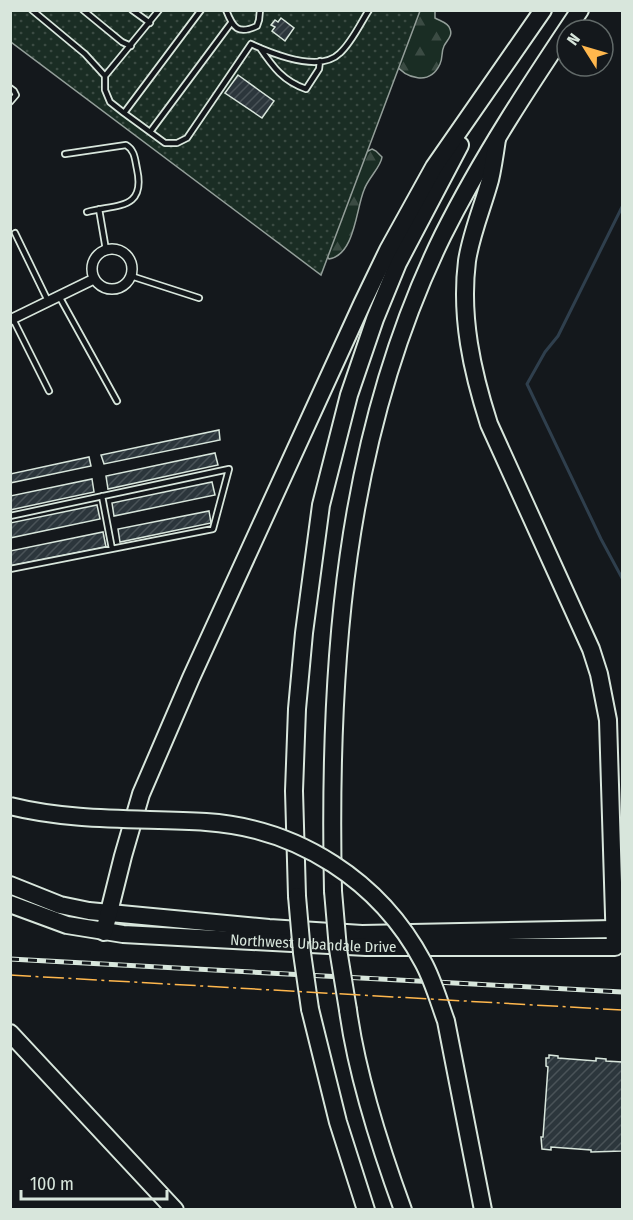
<svg xmlns="http://www.w3.org/2000/svg" width="633" height="1220" viewBox="0 0 633 1220" font-family="'Fira Sans Condensed',sans-serif">
  <defs>
    <pattern id="forest-firs" width="22" height="20" patternUnits="userSpaceOnUse" patternTransform="scale(1.5)"><rect width="22" height="20" fill="#1a2d24"/><path d="M5 1l3.5 6h-7zM16 11l3.5 6h-7z" fill="#3b4b43"/></pattern>
    <pattern id="park-dots" width="8" height="8" patternUnits="userSpaceOnUse" patternTransform="scale(1.5)"><rect width="8" height="8" fill="#1a2d24"/><path d="M2 2h.1M6 6h.1" fill="none" stroke="#3b4b43" stroke-width="1.8" stroke-linecap="round"/></pattern>
    <pattern id="building-hatch" width="6" height="6" patternUnits="userSpaceOnUse" patternTransform="scale(1.5)"><rect width="6" height="6" fill="#2c363c"/><path d="M-1 1l2-2M0 6l6-6M5 7l2-2" fill="none" stroke="#4a5358"/></pattern>
  </defs>
  <rect width="100%" height="100%" fill="#14181c"/>
  <path fill="url(#forest-firs)" stroke="#939e99" stroke-width="1.5" d="M412,11h23v7c5,3 14,5 15,11 3,7 -3,11 -6,17 -3,6 -1,12 -4,18 -10,22 -34,15 -46,-1z
    M372,149l4,2 6,6c-1,10 -14,21 -18,33 -8,19 -9,65 -35,69l-4,-5 39,-101z"/>
  <path fill="url(#park-dots)" stroke="#939e99" stroke-width="1.5" d="M10,11h410l-99,264 -310,-233z"/>
  <g fill="none" stroke-linecap="round" stroke-linejoin="round">
    <path stroke="#2f3f4d" stroke-width="3" d="M622,207l-64,129 -13,16 -18,32 74,155 21,39"/>
  </g>
  <path fill="url(#building-hatch)" stroke="#d8e6dc" stroke-width="1.5" d="M281,18l13,10 -9,13 -13,-10 3,-4 -4,-2 4,-5 3,2z
    M238,75l36,26 -12,17 -37,-25z
    M219,430l1,10 -116,24 -3,-9z
    M215,453l3,12 -110,24 -2,-13z
    M89,457l2,9 -81,17v-9z
    M92,479l2,13 -84,18v-14z
    M212,482l3,13 -101,21 -2,-13z
    M97,505l3,14 -90,19v-15z
    M209,511l2,12 -91,19 -2,-13z
    M103,532l3,15 -96,19v-15z
    M549,1055l9,1v2l38,3v-3l10,1v2l16,1v89l-31,1v-2l-40,-3v3l-9,-1 -1,-12h2l5,-70 -2,-1v-8h3z"/>
  <g fill="none" stroke-linecap="round" stroke-linejoin="round">
    <defs>
      <path id="lane" d="M32,10l53,44 20,22v14l5,12 14,11 41,30h12l10,-5 64,-94
        M83,10l39,32 9,4
        M132,10l18,13
        M226,10c7,18 12,25 31,16l2,-6 1,-10
        M251,44c22,10 69,29 89,9 12,-11 20,-29 29,-43
        M260,48c13,19 23,33 46,41l13,-20 1,-8
        M105,76l54,-66
        M10,88l4,3 2,4 -6,7
        M124,113l77,-103
        M150,132l81,-109
        M65,154l61,-9c9,5 9,15 11,24 9,41 -20,35 -50,43
        M99,209l7,41
        M15,233l33,68
        M131,276l68,22
        M59,296l58,105
        M13,319l36,72
        M102,496l10,53
        M10,516l219,-47 -16,60 -203,40"/>
      <path id="street" d="M92 269a20 20 0 1 1 40 0a20 20 0 1 1-40 0Z
        M10,320l84,-41"/>
      <g id="highway">
        <path d="M10,885l50,20 29,6 180,17 93,6 252,-5"/>
        <path d="M333,891c-5,-223 10,-452 110,-656 39,-78 88,-152 137,-225"/>
        <path d="M297,896l-3,-105 3,-82 7,-76 17,-128 28,-110 26,-76 23,-56 62,-118"/>
        <path id="s1" d="M10,904l57,21 56,9 243,13h249l-7,-227 -9,-46 -8,-25 -102,-225c-17,-53 -29,-107 -22,-163 4,-27 16,-55 23,-81 3,-13 5,-27 7,-41"/>
        <path d="M104,932l19,-76 18,-62 50,-116 171,-374 26,-54 46,-83 109,-157"/>
        <path d="M310,1009l28,113 28,88"/>
        <path d="M348,1010c9,66 32,137 55,200"/>
        <path d="M10,1033l165,177"/>
      </g>
    </defs>
    <use href="#lane" stroke="#d8e6dc" stroke-width="8"/>
    <use href="#street" stroke="#d8e6dc" stroke-width="12"/>
    <use href="#highway" stroke="#d8e6dc" stroke-width="20"/>
    <use href="#lane" stroke="#14181c" stroke-width="4.5"/>
    <use href="#street" stroke="#14181c" stroke-width="9"/>
    <use href="#highway" stroke="#14181c" stroke-width="16"/>
    <defs>
      <path id="rail" d="M10,959l612,33"/>
    </defs>
    <use href="#rail" stroke="#d8e6dc" stroke-width="5"/>
    <use href="#rail" stroke="#14181c" stroke-width="3" stroke-dasharray="9" stroke-linecap="butt"/>
    <defs>
      <path id="highway-bridge" d="M10,806c64,16 131,12 196,16 92,6 174,59 217,140 10,18 16,40 23,59l37,189
        M333,891l5,58 10,61
        M297,896l5,57 8,56"/>
    </defs>
    <use href="#highway-bridge" stroke="#d8e6dc" stroke-width="20" stroke-linecap="butt"/>
    <use href="#highway-bridge" stroke="#14181c" stroke-width="16"/>
    <path stroke="#ffb74d" stroke-width="1.5" stroke-dasharray="21 4.5 3 4.5" stroke-linecap="butt" d="M10,975l612,35"/>
  </g>
  <g text-anchor="middle" dominant-baseline="central" stroke-width="4.5" stroke-linejoin="round" paint-order="stroke">
    <g font-size="15" fill="#d8e6dc" stroke="#14181c">
      <text stroke="none"><textPath href="#s1" startOffset="308">Northwest Urbandale Drive</textPath></text>
    </g>
  </g>
  <rect width="633" height="1220" fill="none" stroke="#d8e6dc" stroke-width="24"/>
  <g transform="translate(585 48) rotate(307)"><circle r="28" fill="#14181c" stroke="#626a69" stroke-width="1.5"/>
  <path d="M0-4.5L10 22L0 15L-10 22Z" fill="#ffb74d"/>
  <text y="-9" font-size="16" font-weight="bold" text-anchor="middle" fill="#d8e6dc">N</text>
  </g>
  <path d="M21 1190v9h146v-9" fill="none" stroke="#d8e6dc" stroke-width="3"/>
  <text x="30" y="1190" font-size="18" fill="#d8e6dc" stroke="#14181c" stroke-width="4.5" paint-order="stroke">100 m</text>
</svg>
